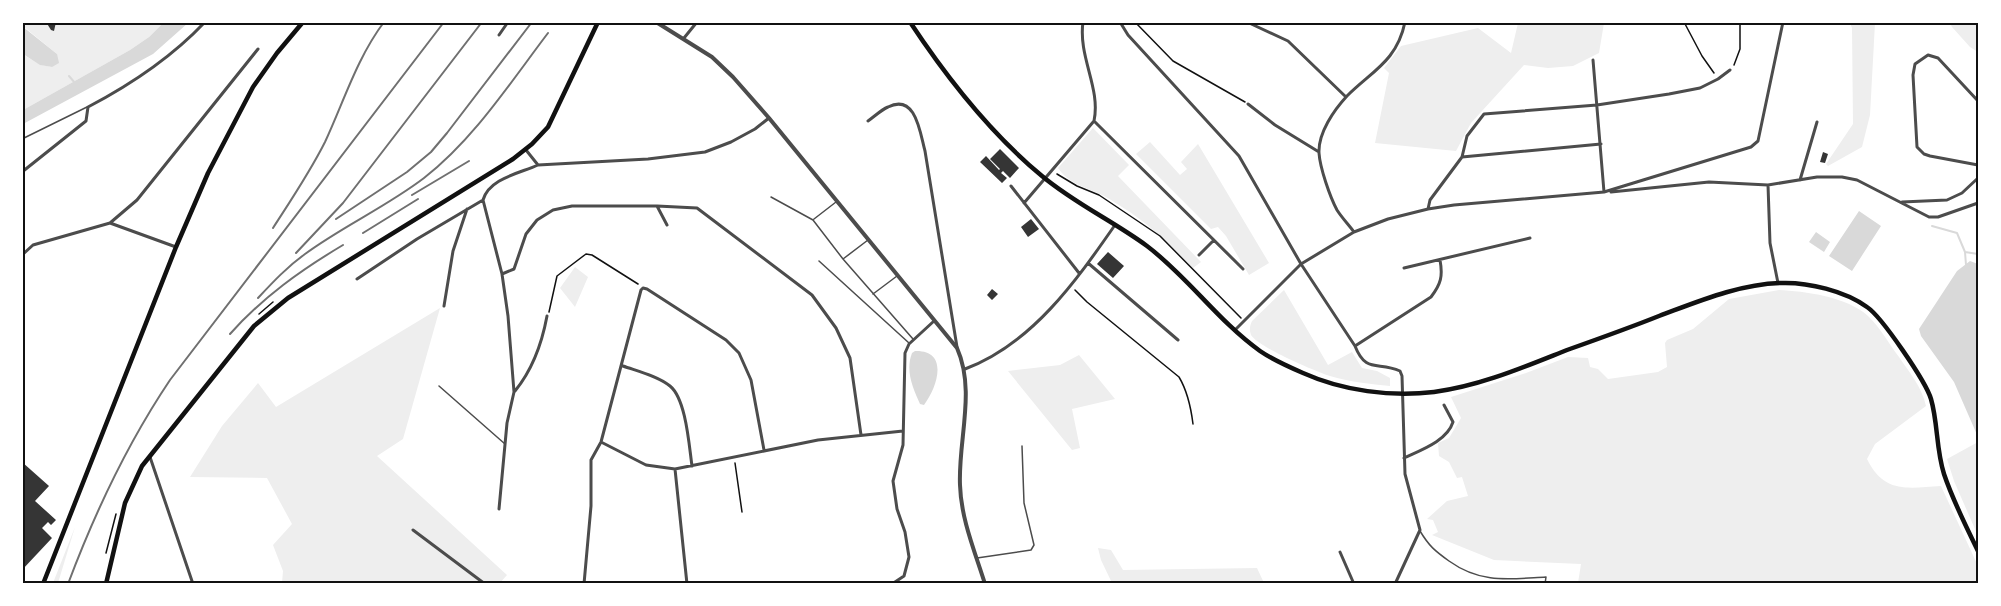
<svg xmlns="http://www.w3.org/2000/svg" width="2001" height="606" viewBox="0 0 2001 606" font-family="Barlow,sans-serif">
  <rect width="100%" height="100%" fill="#fff"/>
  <path fill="#eee" d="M23,23h140l-14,14 -19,13 -107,60 -1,-56 19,11 11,2 5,-13 -34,-28z
    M1518,23h86l-5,30 -26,13 -25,2 -24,-3 -53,58 -15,28 -81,-8 14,-70 -5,-5 17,-22 77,-18 33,25z
    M1850,23h25l-5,92 -8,32 -34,19 -2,-2 27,-40 -1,-96z
    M1950,23h28v29l-8,-5 -18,-20z
    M1093,128l36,37 -11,11 83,86 -8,6c-22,-23 -44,-44 -71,-61 -8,-5 -16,-11 -25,-14 -15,-7 -30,-11 -39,-25z
    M1150,142l30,33 7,-6 -6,-7 17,-18 71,119 -20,12 -23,-39 -8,-9 -7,2 -75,-75z
    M575,267l13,10 -13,30 -15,-19z
    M1284,290l44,75 24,-13 10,16 15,3 13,7v8c-19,-2 -41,-4 -60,-10 -15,-5 -72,-29 -79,-41 -2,-5 -1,-10 1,-14z
    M1779,290c25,1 69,7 89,26 12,11 21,28 31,41 10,15 23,30 27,49l-51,38 -8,15c17,35 41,29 74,27l37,80v17h-400l3,-19 -87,-4 -62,-25 6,-3 -5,-12 -6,-1 20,-18 21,-5 -6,-19 -5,1 -8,-16 -10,-6 -1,-13 11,-5 12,-20 -10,-21 75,-24 42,-16 20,1 2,9 8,2 10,10 50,-7 9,-5 -2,-24 2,-3 26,-11 36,-30z
    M440,308l-37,131 -26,17 130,119 -8,9 -217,-1 1,-12 -10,-26 19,-21 -25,-46 -77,-1 32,-51 36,-43 18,24z
    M1079,355l36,44 -43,10 8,39 -8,2 -64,-79 52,-6z
    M1978,442v94l-24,-55 -7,-22z
    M75,527l-17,56h-5z
    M1098,548l13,2 12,20 134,-2 7,15h-152l-11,-23z"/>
  <path fill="#d9d9d9" d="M163,23h25l-35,31 -130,70v-14l107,-60 19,-13z
    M22,26l35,28 2,9 -7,4 -12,-2 -17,-11z
    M1859,211l22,15 -29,45 -23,-15z
    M1816,232l14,10 -6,10 -15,-10z
    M1970,261l8,3v173l-24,-55 -33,-46 -2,-7 38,-58z
    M915,351c35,-1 22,37 9,54l-4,-1c-7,-16 -15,-33 -8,-51z"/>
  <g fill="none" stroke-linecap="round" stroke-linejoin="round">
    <path stroke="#d9d9d9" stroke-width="2" d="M69,76l6,7
      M1932,226l25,7 8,19 1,13
      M1965,252l13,2"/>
  </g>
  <path fill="#353535" d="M46,22h10l-2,9 -3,-1z
    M1000,149l19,19 -9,10 -7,-7 -2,2 6,5 -5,5 -22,-21 6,-6 13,14 1,-1 -10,-10z
    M1823,152l5,2 -3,9 -5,-1z
    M1031,219l8,10 -11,8 -7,-10z
    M1108,252l16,14 -11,12 -16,-14z
    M992,289l6,5 -6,6 -5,-5z
    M22,462l27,24 -14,15 21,19 -5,5 -3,-3 -6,6 10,10 -30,32z"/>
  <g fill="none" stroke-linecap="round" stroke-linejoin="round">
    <path stroke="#111" stroke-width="1.5" d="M1135,22l38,39 72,41
      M1684,22l18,34 12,17
      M1734,65l6,-16v-27
      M1057,174l20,12 22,9 61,41 81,82
      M1075,290l12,12 92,75c9,15 12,31 14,47
      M549,312l8,-36 29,-22 6,1 46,29
      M259,314l14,-12
      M735,463l7,49
      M106,553l10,-39"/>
    <path stroke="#4c4c4c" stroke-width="1.5" d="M22,139l65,-32
      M771,197l42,23 30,39 70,80
      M814,219l22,-17
      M843,259l25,-19
      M819,261l90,82
      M873,294l24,-18
      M439,386l66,58
      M1420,531c9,15 15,20 29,30 32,23 60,18 97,16l-1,7
      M977,558l54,-8 3,-5 -10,-42 -2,-57"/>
    <path stroke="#4c4c4c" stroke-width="3" d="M1120,22l8,13 111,121 62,108 54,82 76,-49c10,-13 12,-21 9,-37
      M1247,22l41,19 58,56
      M499,35l9,-13
      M684,38l13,-16
      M1593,60l11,132
      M1978,101l-40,-43 -10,-3 -13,9 -2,11 4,72 7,7 6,2 48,9
      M1248,104l27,21 44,27
      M868,121c7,-5 13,-11 20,-14 28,-14 32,26 37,44l32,196
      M1094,121l149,148
      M1462,157l139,-13
      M538,165l110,-6 57,-7 26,-10 24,-13 14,-11
      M22,172l64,-51 2,-14c44,-23 83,-49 117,-85
      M1800,180l17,-58
      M1768,185l2,58 8,40
      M1011,186l68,87
      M1611,192l98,-10 59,3 49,-8h25l15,3 72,37h9l40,-14
      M483,200l19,74 6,42 6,76 -7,31 -8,86
      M1902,202l45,-2 15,-7 16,-15
      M1024,203l70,-82c7,-33 -16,-64 -11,-99
      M657,206l40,2 115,87 24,33 14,30 11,77
      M1428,209l2,-9 32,-43 5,-21 17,-22 113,-9 72,-11 31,-6 18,-9 12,-9
      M110,223l66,24
      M1354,232c-5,-7 -12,-14 -17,-22 -7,-13 -17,-42 -18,-57 -1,-20 15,-43 28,-57 25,-25 50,-35 58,-74
      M22,255l11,-10 77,-22 27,-23 121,-151
      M1199,255l15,-15
      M1088,263l90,77
      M1404,268l126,-30
      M502,274l12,-5 12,-35 11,-14 16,-10 19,-4h85l10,19
      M357,279l60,-40 66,-39c6,-22 38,-27 55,-35l-12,-15
      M444,306l9,-55 14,-42
      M1235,330l66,-66 53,-32 34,-13 40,-10 26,-4 150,-13 147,-45 7,-6 25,-119
      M1355,346c11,28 23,15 45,25l2,5 3,98 15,56 -25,54
      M623,366c14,5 35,10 47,20 16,13 19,59 22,80
      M965,369c67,-25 111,-88 150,-144
      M515,391c18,-22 27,-48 32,-75
      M601,442l45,23 29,4 143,-29 85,-9
      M150,457l43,127
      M1404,458c17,-8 43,-17 49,-36l-9,-17
      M675,469l12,115
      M413,530l72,54
      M1340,552l14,32
      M584,584l7,-78v-46l10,-18 40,-152 2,-2 4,1 79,51 13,13 12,27 13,70
      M892,584l12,-8 5,-19 -4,-25 -8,-23 -4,-28 10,-36 2,-92 4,-9 25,-23"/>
    <path stroke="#4c4c4c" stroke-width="4" d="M656,22l56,35 21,20 36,41 188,230c19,43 1,92 3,137 1,34 15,67 25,99"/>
    <path stroke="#111" stroke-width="4.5" d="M106,584l19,-81 17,-37 112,-140 34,-28 225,-139 19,-15 16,-17 50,-105"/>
    <path stroke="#111" stroke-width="4.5" d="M910,22c37,56 80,111 132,154 32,27 71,45 105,70 41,31 71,75 113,105 13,9 29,16 43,22 40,18 88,24 131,19 46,-6 90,-25 133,-42 31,-11 62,-22 92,-34 38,-14 80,-32 122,-33 27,-1 64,8 86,24 15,10 59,75 64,92 7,24 5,50 13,75 9,27 22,52 34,77
      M43,584l133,-337 32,-74 45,-86 24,-34 26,-31"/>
    <path stroke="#707070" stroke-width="2" d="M412,195l57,-34
      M336,219l71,-47 24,-20 16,-19 85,-111
      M273,228c18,-28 37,-56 52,-86 19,-41 32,-84 59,-120
      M363,233l55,-34
      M296,253l47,-50 139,-181
      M258,298c15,-16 29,-31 47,-44 38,-28 81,-47 119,-76 50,-39 86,-95 124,-145
      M230,334c33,-37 71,-64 113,-89
      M68,584c27,-72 59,-140 102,-204l274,-358"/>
  </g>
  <rect width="2001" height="606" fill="none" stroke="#ffffff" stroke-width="48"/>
  <rect x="24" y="24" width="1953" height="558" fill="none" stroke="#111" stroke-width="2"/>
</svg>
